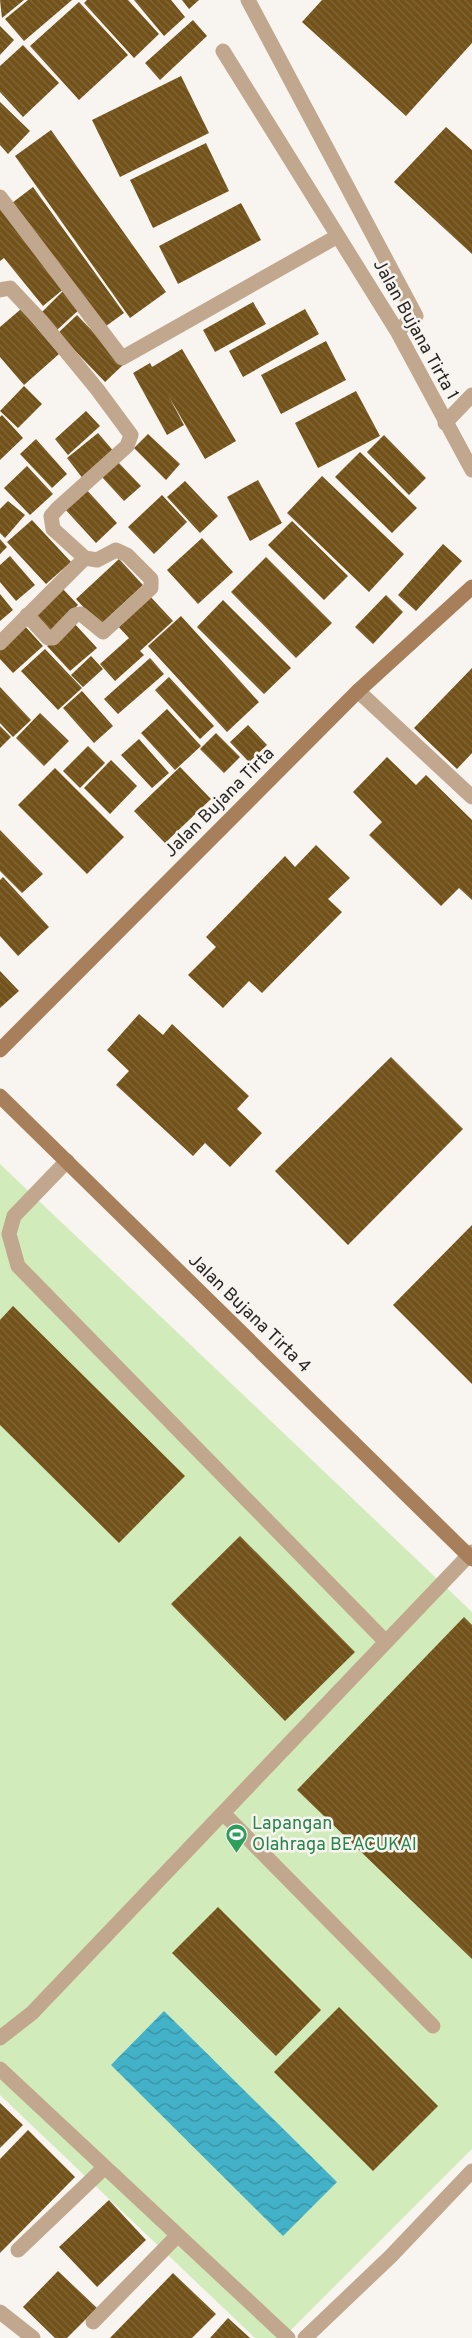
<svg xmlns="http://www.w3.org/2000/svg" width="472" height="2338" viewBox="0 0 472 2338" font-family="Overpass,sans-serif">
  <defs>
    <pattern id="water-waves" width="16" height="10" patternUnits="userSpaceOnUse" patternTransform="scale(1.25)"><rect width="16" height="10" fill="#43b2c9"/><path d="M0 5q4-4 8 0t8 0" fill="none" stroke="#3891a3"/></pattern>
    <pattern id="building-back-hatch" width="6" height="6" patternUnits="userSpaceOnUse" patternTransform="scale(1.25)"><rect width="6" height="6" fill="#725219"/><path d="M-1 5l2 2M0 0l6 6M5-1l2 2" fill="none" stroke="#81683a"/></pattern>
  </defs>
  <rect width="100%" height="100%" fill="#f8f4f0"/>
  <path fill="#d2ebbb" d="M0,1164l472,448v537l-189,189h-28l-255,-243z"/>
  <path fill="url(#water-waves)" d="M164,2011l173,171 -54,54 -172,-171z"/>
  <path fill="url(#building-back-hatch)" d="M0,0h24l-22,18z
    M28,0h44l-48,41 -19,-22z
    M87,0h41l31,34 -25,24 -50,-55z
    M134,0h37l14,17 -21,19z
    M182,0h17l-10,9z
    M322,0h150v43l-66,73 -104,-94z
    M79,2l49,53 -49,45 -49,-54z
    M193,20l14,16 -47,44 -15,-17z
    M0,26l14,14 -14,15z
    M23,45l36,38 -36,34 -23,-25v-26z
    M181,76l28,57 -89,44 -28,-57z
    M0,102l30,29 -22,23 -8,-9z
    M446,127l26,23v104l-78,-72z
    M51,130l115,162 -36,26 -115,-162z
    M206,143l23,48 -76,37 -23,-48z
    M33,187l91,126 -22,16 -90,-126z
    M241,203l20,37 -83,44 -19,-38z
    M0,207l66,80 -23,19 -39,-48 -4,3z
    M65,289l17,18 -25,23 -17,-16z
    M253,302l13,22 -51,28 -12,-22z
    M21,309l38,45 -35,31 -24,-28v-30z
    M305,309l14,25 -76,43 -14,-26z
    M77,315l47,49 -19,18 -47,-49z
    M326,341l20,39 -65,34 -20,-39z
    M182,349l54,92 -31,18 -37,-64 16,30 -17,10 -34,-62 17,-10 2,4z
    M24,386l18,18 -24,24 -18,-17z
    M356,391l24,45 -62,32 -23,-45z
    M86,411l14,15 -32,29 -13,-16z
    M2,415l21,23 -23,22v-43z
    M98,433l18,21 -32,26 -17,-22z
    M148,434l32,30 -14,16 -32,-32z
    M384,435l42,43 -17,17 -42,-43z
    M36,439l31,35 -15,14 -32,-34z
    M360,452l57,56 -25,25 -57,-56z
    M117,461l24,25 -17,15 -23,-25z
    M27,466l26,28 -23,21 -26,-27z
    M322,476l82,78 -35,38 -82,-79z
    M258,480l24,43 -32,18 -23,-44z
    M185,481l33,35 -18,17 -33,-36z
    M85,488l32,35 -21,20 -32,-35z
    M162,495l25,27 -33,32 -26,-27z
    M8,501l17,14 -20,23 -5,-5v-24z
    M32,520l39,42 -25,22 -39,-42z
    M292,521l56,55 -24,24 -56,-55z
    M202,538l31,34 -35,32 -31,-34z
    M0,539l7,8 -7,7z
    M443,544l19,17 -46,50 -18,-16z
    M10,556l25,29 -19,16 -16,-19v-17z
    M266,557l66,66 -36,35 -65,-66z
    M119,559l24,26 -43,40 -24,-26z
    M62,588l16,17 -27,26 -16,-18z
    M147,593l26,28 -33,30 4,4 -29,26 -15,-17 29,-26 -14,-15z
    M0,594l13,16 -13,11z
    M386,595l17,17 -30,32 -18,-17z
    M223,600l68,68 -27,26 -67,-67z
    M181,616l78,86 -32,30 -79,-86z
    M73,622l24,26 -27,23 -23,-25z
    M23,624l20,22 -30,27 -13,-14v-14z
    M45,649l37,39 -24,22 -37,-39z
    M91,656l12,13 -20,18 -12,-12z
    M150,658l14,16 -46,40 -14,-15z
    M472,668v85l-15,16 -43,-41z
    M169,677l45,49 -14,13 -45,-49z
    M0,687l31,33 -18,17 -13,-14z
    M82,691l31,35 -19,17 -31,-35z
    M167,709l34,37 -26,24 -34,-37z
    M40,713l29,28 -25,25 -28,-28z
    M248,725l19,20 -18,17 -19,-20z
    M0,726l11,11 -11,11z
    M216,733l24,24 -16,16 -24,-24z
    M139,739l30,34 -17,15 -31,-33z
    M88,746l17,17 -25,25 -17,-17z
    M387,757l29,28 10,-10 46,45v80l-13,-12 -18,18 -72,-71 13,-13 -29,-30z
    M111,760l26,26 -27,28 -26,-26z
    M180,767l31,32 -46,44 -31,-32z
    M55,768l69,69 -37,37 -69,-69z
    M0,830l43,44 -21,19 -22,-22z
    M316,845l34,33 -22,21 14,13 -80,81 -13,-12 -26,27 -35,-33 28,-28 -10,-10 79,-81 10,11z
    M3,877l46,50 -31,29 -18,-20v-56z
    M0,971l19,20 -19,17z
    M139,1014l24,21 9,-11 77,72 -12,13 25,24 -32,34 -25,-24 -12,13 -77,-71 13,-14 -22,-21z
    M391,1057l72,72 -115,116 -73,-74z
    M472,1225v159l-79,-79z
    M13,1306l172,170 -66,67 -119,-118v-105z
    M240,1536l115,116 -70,69 -114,-117z
    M464,1617l8,8v334l-175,-169z
    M218,1907l103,103 -45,46 -104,-103z
    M339,2007l99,99 -65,65 -99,-99z
    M0,2103l23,22 -23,23z
    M28,2130l47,47 -75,76v-94z
    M109,2200l37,40 -49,47 -38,-40z
    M58,2271l39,37 -30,30h-12l-32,-31z
    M173,2273l43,41 -24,24h-82z
    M228,2318l22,20h-40z"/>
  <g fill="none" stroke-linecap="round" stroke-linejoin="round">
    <path stroke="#c1a78e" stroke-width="15" d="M445,423l27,-28
      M67,1161l-53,55 -5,18 9,32 368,376
      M223,1813l210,213
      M0,2038l32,-25 440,-461"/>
    <path stroke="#c1a78e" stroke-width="15" d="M248,0l168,316 -19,15
      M223,51l174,280 75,139
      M0,197l122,161 216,-122
      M0,290l10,-2 32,34 55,67 34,46 -4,11 -69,62 -7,8 2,13 32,29 12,2 19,-10 11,5 24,24v9l-48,44 -22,-18 -6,1 -22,23h-5l-21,-23
      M0,643l85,-85
      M358,691l114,106
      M0,2069l288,269
      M18,2250l87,-83
      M0,2312l33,26
      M93,2322l85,-87
      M305,2338l86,-82 81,-85"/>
    <path stroke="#a7805b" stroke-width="15" d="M0,1050l358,-359 114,-104
      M0,1096l472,463"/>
  </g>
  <defs>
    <symbol id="stadium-pin" viewBox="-11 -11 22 30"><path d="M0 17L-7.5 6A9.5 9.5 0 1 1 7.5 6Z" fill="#2e9e5b" stroke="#f8f4f0"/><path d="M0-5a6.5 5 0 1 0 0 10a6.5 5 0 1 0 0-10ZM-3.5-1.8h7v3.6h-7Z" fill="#fff"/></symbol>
  </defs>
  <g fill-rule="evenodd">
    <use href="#stadium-pin" x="224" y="1822" width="25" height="34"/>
  </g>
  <g text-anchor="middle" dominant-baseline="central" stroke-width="5" stroke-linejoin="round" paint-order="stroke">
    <g font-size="18" fill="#282725" stroke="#f8f4f0">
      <text transform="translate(415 330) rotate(61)">Jalan Bujana Tirta 1</text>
      <text transform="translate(220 803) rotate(-45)">Jalan Bujana Tirta</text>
      <text transform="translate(249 1314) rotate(44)">Jalan Bujana Tirta 4</text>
    </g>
    <g font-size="18" fill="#27864d" stroke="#f8f4f0" text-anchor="start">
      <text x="252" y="1824">Lapangan<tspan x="252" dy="21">Olahraga BEACUKAI</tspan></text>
    </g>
  </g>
</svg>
